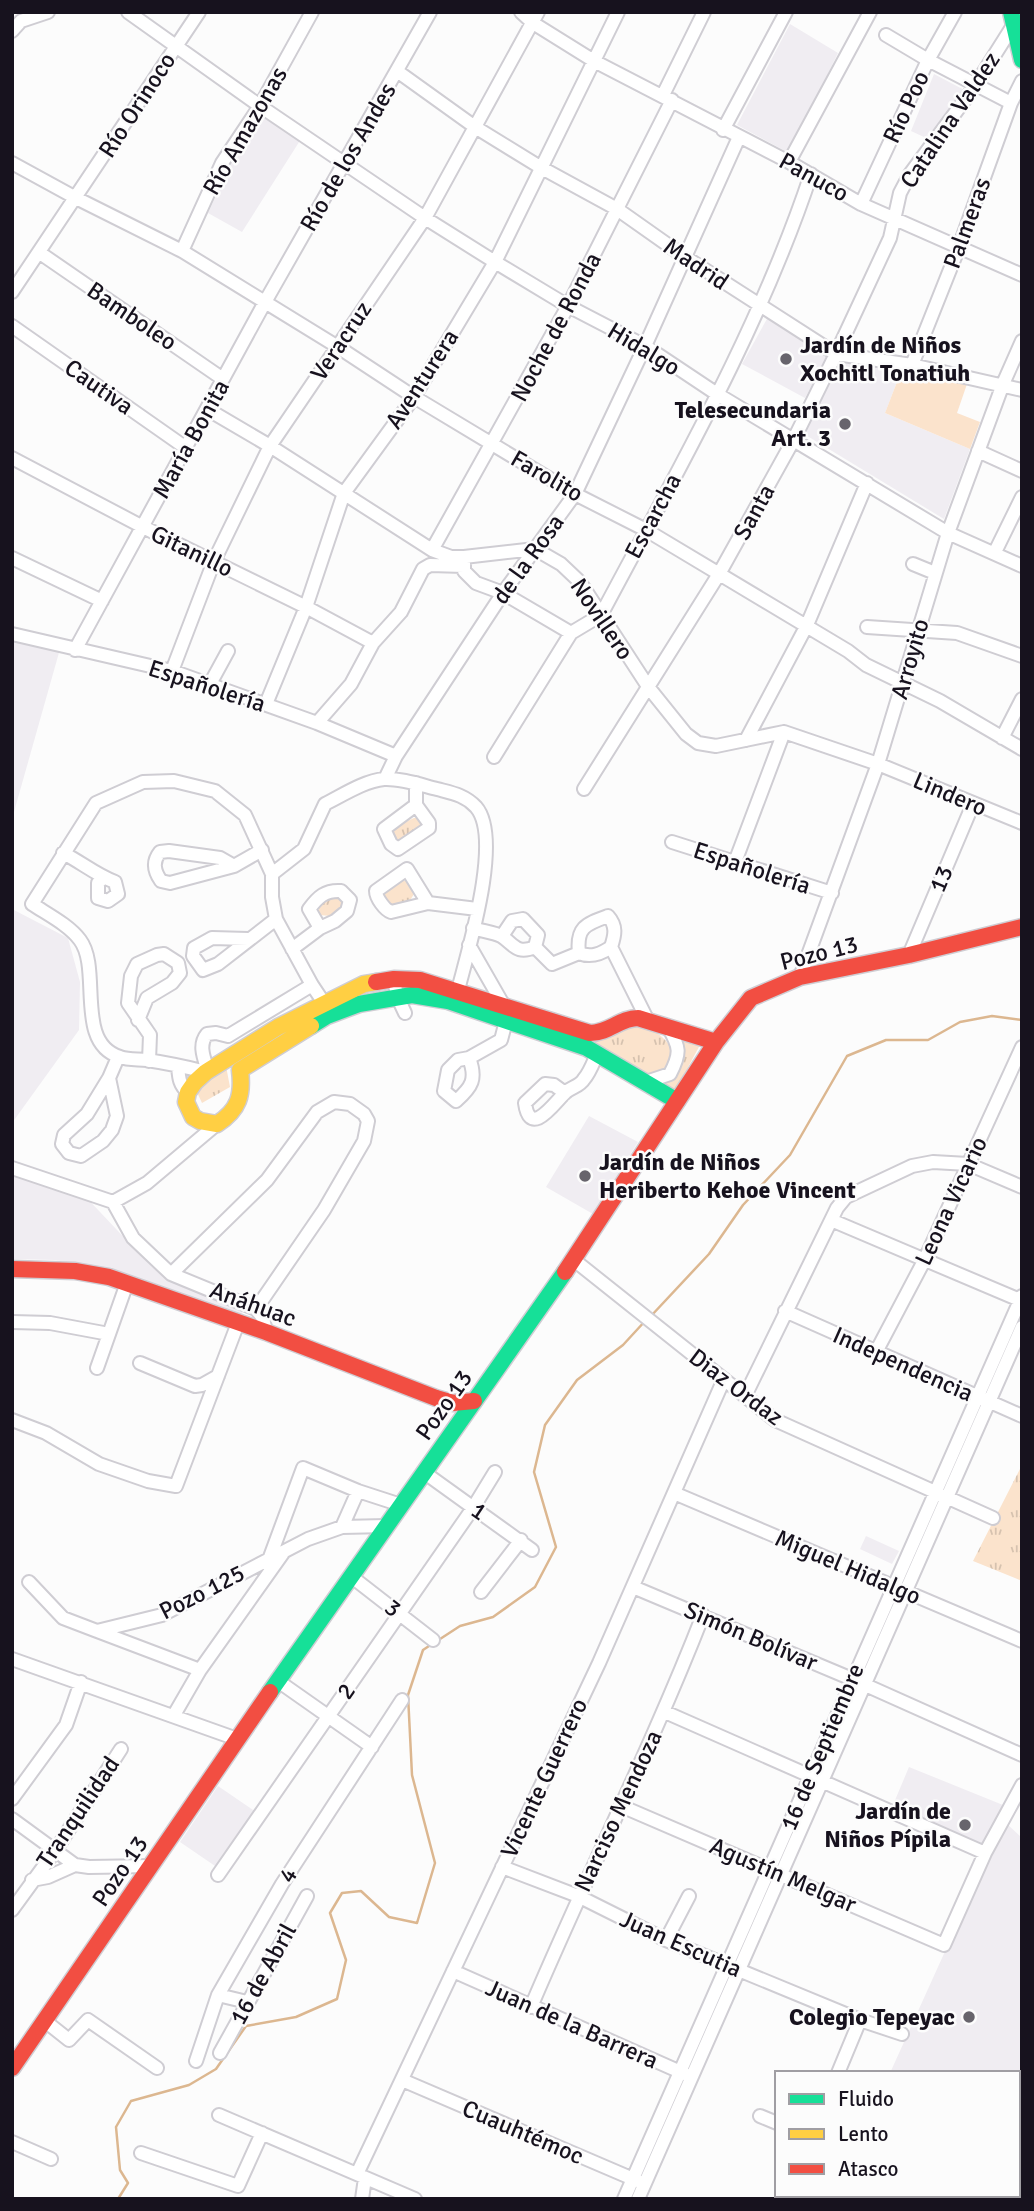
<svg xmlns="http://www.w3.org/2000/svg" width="1034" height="2211" viewBox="0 0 1034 2211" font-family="Signika,sans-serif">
  <defs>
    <pattern id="grass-tufts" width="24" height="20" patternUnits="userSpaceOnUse" patternTransform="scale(1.75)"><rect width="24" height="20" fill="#fbe3cc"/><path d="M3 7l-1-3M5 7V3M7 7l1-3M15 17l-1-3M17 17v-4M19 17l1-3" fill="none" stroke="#d6c2af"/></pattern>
  </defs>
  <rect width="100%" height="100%" fill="#fcfcfc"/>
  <path fill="#f0edf2" d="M790,24l48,29 -49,100 -52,-28z
    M934,74l36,19 -31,51 -28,-13z
    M262,115l39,24 -59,93 -34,-19 23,-49z
    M768,317l61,37 -24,44 -63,-34z
    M841,363l61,6 -17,44 85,36 -26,70 -140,-85z
    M12,631l50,11 -50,177z
    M12,909l56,29 12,44 -1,48 -67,93z
    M589,1116l49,26 -45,72 -47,-27z
    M12,1173l71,21 69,73 89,43 6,13 -157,-57 -35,-6 -43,-1z
    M866,1536l33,15 -7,13 -32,-15z
    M909,1767l94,38 -21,40 -89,-40z
    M218,1786l38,26 -38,56 -38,-26z
    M1004,1821l18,17v361h-75l2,-4h69v-122h-128z"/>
  <path fill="url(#grass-tufts)" d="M414,818h5l5,4 -2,4 -19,13 -9,1 -3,-6 10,-10z
    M402,880l7,2 5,12 -5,8 -18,6 -9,-13v-3z
    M334,897l8,4 -1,8 -10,7 -12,-1v-9z
    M628,1023c20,5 36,9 45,29l-5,18 -16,8 -64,-38z
    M677,1038l23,7 -26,48 -16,-11 11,-6z
    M226,1066l4,21 -28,16 -7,-15z
    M1022,1465v116l-49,-20z
    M792,2195h157l-2,4h-156z"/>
  <path fill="#fbe3cc" d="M902,369l65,15 -10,29 23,9 -10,27 -85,-36z"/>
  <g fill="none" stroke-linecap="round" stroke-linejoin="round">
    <path stroke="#dcb790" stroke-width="2.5" d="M651,1316l58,-62 34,-49 47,-50 57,-99 39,-16h42l32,-18 32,-6 30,4
      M437,1641l23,-15 33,-9 42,-30 21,-40 -22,-75 11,-47 32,-45 46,-35 23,-25
      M118,2199l10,-16 -8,-13 -4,-43 15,-26 58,-16 27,-16 30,-43 50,-9 41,-18 9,-39 -16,-47 12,-20 19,-2 28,26 28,6 18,-60 -23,-88 -4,-80 15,-45 9,-6"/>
    <defs>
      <path id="street" d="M128,12l132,94 165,112 70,44 73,44 77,40 72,48 231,139 74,33
        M521,12l12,11 61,38 195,101 72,42 161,71
        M12,31l9,-10 27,-9
        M886,35l42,25 83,43
        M397,71l78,56 65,40 77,42 68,48 151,97 76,11 110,25
        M663,95l41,-83
        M723,130l63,-118
        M789,162l81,-150
        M12,163l64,35 106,53 156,96 76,50 161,97 71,36 202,121 18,14 74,36 82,48
        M861,204l67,-144 27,-48
        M182,251l40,-88 38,-57 52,-94
        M40,253l183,126
        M12,292l187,-280
        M12,326l174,122
        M912,365l47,-118 52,-144 11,-22
        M207,409l63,37 162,104 19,7h13l71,-8 26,15 19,18 69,106 37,46 12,9 18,3 68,-14 94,32 144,59
        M978,451l44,20
        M12,458l131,69 163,80 67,36
        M432,550l136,-244 104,-206
        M995,552l27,-55
        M12,558l90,43
        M464,561v10l12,12 27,10 68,40
        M913,564l22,9
        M867,627l90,6 65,23
        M12,634l160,37 145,52 79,33
        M75,650l190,-348 165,-290
        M172,671l42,-110 56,-115 155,-228 113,-206
        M210,684l18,-33
        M266,704l40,-97 38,-114 70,-96 81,-135 123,-250
        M317,723l34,-39 22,-41 28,-31 22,-43 7,-4 34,1
        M1002,738l20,-39
        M746,740l61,-115 60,-142
        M494,757l77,-124 30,-18c76,-143 159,-287 210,-441
        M385,779l11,-23 107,-163 72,-99 70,-148 94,-209
        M584,789l135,-215 75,-135 42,-85 54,-116 10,-45 10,-19 65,-88 39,-62
        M416,805l-32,24 7,15 7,5 31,-21v-5l-13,-18v-22
        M672,842l160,51
        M63,853c18,9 33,22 52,29l3,12 -10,7 -10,-3v-15l5,-5
        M735,862l49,-130
        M234,866l-14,-8 -51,-7 -9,1c-8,10 -6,19 1,29l9,2 64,-17 28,-16
        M272,874l32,-25 21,-45c18,-9 39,-23 59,-25 17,-1 37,6 53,10 15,4 28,6 39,18 27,31 -8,144 -18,183
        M428,903l-21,-34 -31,22c0,7 9,19 15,21l37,-9 49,6
        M473,928c8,3 21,4 28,8 13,8 15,19 34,11l3,-12 -15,-16 -11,2 -10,15
        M248,939l-36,-1 -18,10 -1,8 10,14 15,-6 58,-45
        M469,945l35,61
        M535,947l17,17 27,-11
        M611,947c-10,7 -20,11 -32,6 -3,-26 7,-29 29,-37 9,10 7,19 3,31l37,74
        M292,949l28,-21 15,-7 12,-10 3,-11 -9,-9c-16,-1 -23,6 -32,18l11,19
        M909,955l64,-151
        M800,977l78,-213 70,-231 55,-149 19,-43
        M394,979l3,17 8,17
        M138,1020l9,-22 25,-15 8,-10 -2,-10 -14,-9 -7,1 -20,9 -6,12 -3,27 22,32 -1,26
        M469,1058c8,21 3,29 -13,43l-12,-10 4,-21 10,-10 11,-2 32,-18 5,-19
        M178,1066c1,11 1,19 10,26
        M208,1071c-4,-13 -10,-26 -1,-37l9,-1 12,3 84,-51
        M206,1072c-20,-5 -39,-9 -59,-12 -9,-1 -19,0 -27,-3 -46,-14 -18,-88 -40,-117 -11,-15 -33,-26 -48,-36l64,-101 47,-21 31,-1 41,10 30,24 27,59v23l4,22 36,66 12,18
        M109,1078l-22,36 -23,21 -2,9 7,9 12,3 22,-15 9,-11 5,-14 -8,-38 9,-21
        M646,1082l24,-8c11,-21 10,-27 -2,-47
        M565,1093l-11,-8 -9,-1 -20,19c5,38 32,-4 41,-11 6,-5 14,-6 18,-13 6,-7 9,-16 13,-25
        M12,1168l101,34 20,36 38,36 85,35 7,9 3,14
        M113,1202l34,-19 70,-59
        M831,1220l191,81
        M574,1260l201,160 218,98
        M171,1274l96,-94 50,-68 17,-10 16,2 14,10 4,7 -4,20 -40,69 -68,99
        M785,1311l237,105
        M12,1322l38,1 59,11
        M876,1352l49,-93 97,-212
        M140,1363l55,23 7,-1 16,-9
        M97,1368l30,-85
        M745,1396l92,-188 9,-11 66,-31 21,-4 35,2 54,23
        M12,1420l34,13 53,31 49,17 28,5 62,-163
        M425,1473l107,77
        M674,1493l348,148
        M342,1527l16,-36
        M270,1557l33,-89 55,23 43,14
        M352,1577l81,63
        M29,1582l34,36 34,13 65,-16 146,-76 34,-12 44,-1
        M633,1587l219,92 170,76
        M481,1592l40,-52
        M97,1631l103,39
        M12,1659l225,80
        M278,1681l94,66
        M665,1712l320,141
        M174,1715l26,-45 83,-117
        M12,1799l54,-74 15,-43
        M621,1806l323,139 41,-92 37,-68
        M12,1819l63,46 14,2 62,-1
        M502,1867l76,29 88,44 194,80 42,14
        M218,1875l255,-367 22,-36
        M32,1880l16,-3 27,-12
        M12,1910l43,-59 66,-102
        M666,1940l23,-44
        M453,1971l232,103
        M218,1995l29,7
        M531,2007c56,-132 120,-259 172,-392
        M45,2021l24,19 19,-20 69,48
        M220,2053l87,-157
        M196,2061l22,-66 64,-111 120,-184
        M838,2073l22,-53
        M402,2080l236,101
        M219,2115l196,84
        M760,2116l17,7
        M12,2142l39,17
        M141,2153l97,33 24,-53
        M357,2174l242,-511 125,-284
        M362,2199l3,-21
        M624,2199l398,-903
        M638,2199l384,-872
        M784,2199l2,-4"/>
      <path id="fast" d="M1011,12l11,48
        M311,1026l16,-10 32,-12 53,-9 36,6 139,47 90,53
        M270,1692l295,-420"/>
      <path id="slow" d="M311,1026l-71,44c3,25 -1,40 -23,54l-17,-3 -7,-4 -7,-15 2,-10 7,-10 11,-10 72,-45 86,-43 12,-2"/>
      <path id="jam" d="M376,982l18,-3 26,1 170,53c19,0 30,-15 48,-15l78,24
        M12,1269l63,2 34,6 157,55 170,66 17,5 21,-2
        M565,1272l151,-230 35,-44 49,-21 109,-22 113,-28
        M12,2068l258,-376"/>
    </defs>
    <use href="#street" stroke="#cfcdd3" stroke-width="16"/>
    <use href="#fast" stroke="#cfcdd3" stroke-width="19"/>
    <use href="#slow" stroke="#cfcdd3" stroke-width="19"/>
    <use href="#jam" stroke="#cfcdd3" stroke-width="19"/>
    <use href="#street" stroke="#fff" stroke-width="12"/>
    <use href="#fast" stroke="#16e098" stroke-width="16"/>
    <use href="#slow" stroke="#ffcf43" stroke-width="16"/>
    <use href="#jam" stroke="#f24e42" stroke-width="16"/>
  </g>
  <g fill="#67646c" stroke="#fcfcfc" stroke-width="2.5">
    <circle cx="786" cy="359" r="7"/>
    <circle cx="845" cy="424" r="7"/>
    <circle cx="585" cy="1176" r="7"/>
    <circle cx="965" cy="1825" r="7"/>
    <circle cx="969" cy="2017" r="7"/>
  </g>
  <g text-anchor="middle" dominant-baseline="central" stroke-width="5" stroke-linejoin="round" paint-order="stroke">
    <g font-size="24" fill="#17121e" stroke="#fcfcfc">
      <text transform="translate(137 105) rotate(-57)">Río Orinoco</text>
      <text transform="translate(906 107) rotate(-65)">Río Poo</text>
      <text transform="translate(950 120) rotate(-56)">Catalina Valdez</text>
      <text transform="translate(245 131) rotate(-60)">Río Amazonas</text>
      <text transform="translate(348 157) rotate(-60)">Río de los Andes</text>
      <text transform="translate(814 177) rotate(29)">Panuco</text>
      <text transform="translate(967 223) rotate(-70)">Palmeras</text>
      <text transform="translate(696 264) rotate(34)">Madrid</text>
      <text transform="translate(132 316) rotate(34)">Bamboleo</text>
      <text transform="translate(556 327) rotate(-62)">Noche de Ronda</text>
      <text transform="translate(341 341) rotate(-56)">Veracruz</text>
      <text transform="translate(644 349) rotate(31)">Hidalgo</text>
      <text transform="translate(422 379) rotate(-57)">Aventurera</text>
      <text transform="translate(99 387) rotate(35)">Cautiva</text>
      <text transform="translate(191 439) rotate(-61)">María Bonita</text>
      <text transform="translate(547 476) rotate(30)">Farolito</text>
      <text transform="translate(754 512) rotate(-61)">Santa</text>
      <text transform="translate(653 516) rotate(-62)">Escarcha</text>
      <text transform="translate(192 551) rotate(26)">Gitanillo</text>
      <text transform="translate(528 559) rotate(-54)">de la Rosa</text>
      <text transform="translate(602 619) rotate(56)">Novillero</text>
      <text transform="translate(910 659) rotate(-74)">Arroyito</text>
      <text transform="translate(207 686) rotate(18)">Españolería</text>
      <text transform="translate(950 794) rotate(23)">Lindero</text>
      <text transform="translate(752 868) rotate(18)">Españolería</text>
      <text transform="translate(941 879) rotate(-67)">13</text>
      <text transform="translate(819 953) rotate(-14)">Pozo 13</text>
      <text transform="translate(951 1201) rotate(-65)">Leona Vicario</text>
      <text transform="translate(253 1304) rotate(20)">Anáhuac</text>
      <text transform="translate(903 1364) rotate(24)">Independencia</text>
      <text transform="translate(736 1387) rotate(37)">Diaz Ordaz</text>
      <text transform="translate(444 1405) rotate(-55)">Pozo 13</text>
      <text transform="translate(479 1511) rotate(34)">1</text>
      <text transform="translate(848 1567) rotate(23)">Miguel Hidalgo</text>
      <text transform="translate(202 1592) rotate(-27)">Pozo 125</text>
      <text transform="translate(393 1608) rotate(38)">3</text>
      <text transform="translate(751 1636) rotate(23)">Simón Bolívar</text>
      <text transform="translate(346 1691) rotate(-55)">2</text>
      <text transform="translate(822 1747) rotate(-67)">16 de Septiembre</text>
      <text transform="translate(544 1778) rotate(-65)">Vicente Guerrero</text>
      <text transform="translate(618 1811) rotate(-65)">Narciso Mendoza</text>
      <text transform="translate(78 1812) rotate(-56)">Tranquilidad</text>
      <text transform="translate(120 1871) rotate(-56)">Pozo 13</text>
      <text transform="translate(288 1875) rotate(-58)">4</text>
      <text transform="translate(783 1875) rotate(23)">Agustín Melgar</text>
      <text transform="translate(681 1944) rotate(24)">Juan Escutia</text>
      <text transform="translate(263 1974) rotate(-61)">16 de Abril</text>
      <text transform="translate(572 2024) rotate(24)">Juan de la Barrera</text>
      <text transform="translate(523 2132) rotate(23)">Cuauhtémoc</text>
    </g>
    <g font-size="24" font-weight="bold" fill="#17121e" stroke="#fcfcfc" text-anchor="end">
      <text x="800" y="345" text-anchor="start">Jardín de Niños<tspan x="800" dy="28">Xochitl Tonatiuh</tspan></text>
      <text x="831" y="410">Telesecundaria<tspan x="831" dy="28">Art. 3</tspan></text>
      <text x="599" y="1162" text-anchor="start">Jardín de Niños<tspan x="599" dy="28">Heriberto Kehoe Vincent</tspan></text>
      <text x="951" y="1811">Jardín de<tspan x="951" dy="28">Niños Pípila</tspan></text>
      <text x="955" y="2017">Colegio Tepeyac</text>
    </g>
  </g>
  <rect width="1034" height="2211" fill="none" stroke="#17121e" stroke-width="28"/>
  <rect x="775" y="2071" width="245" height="126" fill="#fcfcfc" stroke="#a09ea3" stroke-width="2"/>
  <rect x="789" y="2094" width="35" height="10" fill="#16e098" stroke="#a09ea3" stroke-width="2"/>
  <text x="838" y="2106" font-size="21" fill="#17121e">Fluido</text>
  <rect x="789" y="2129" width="35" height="10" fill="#ffcf43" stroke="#a09ea3" stroke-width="2"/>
  <text x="838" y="2141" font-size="21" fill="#17121e">Lento</text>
  <rect x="789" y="2164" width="35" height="10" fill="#f24e42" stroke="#a09ea3" stroke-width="2"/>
  <text x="838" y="2176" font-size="21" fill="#17121e">Atasco</text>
</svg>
